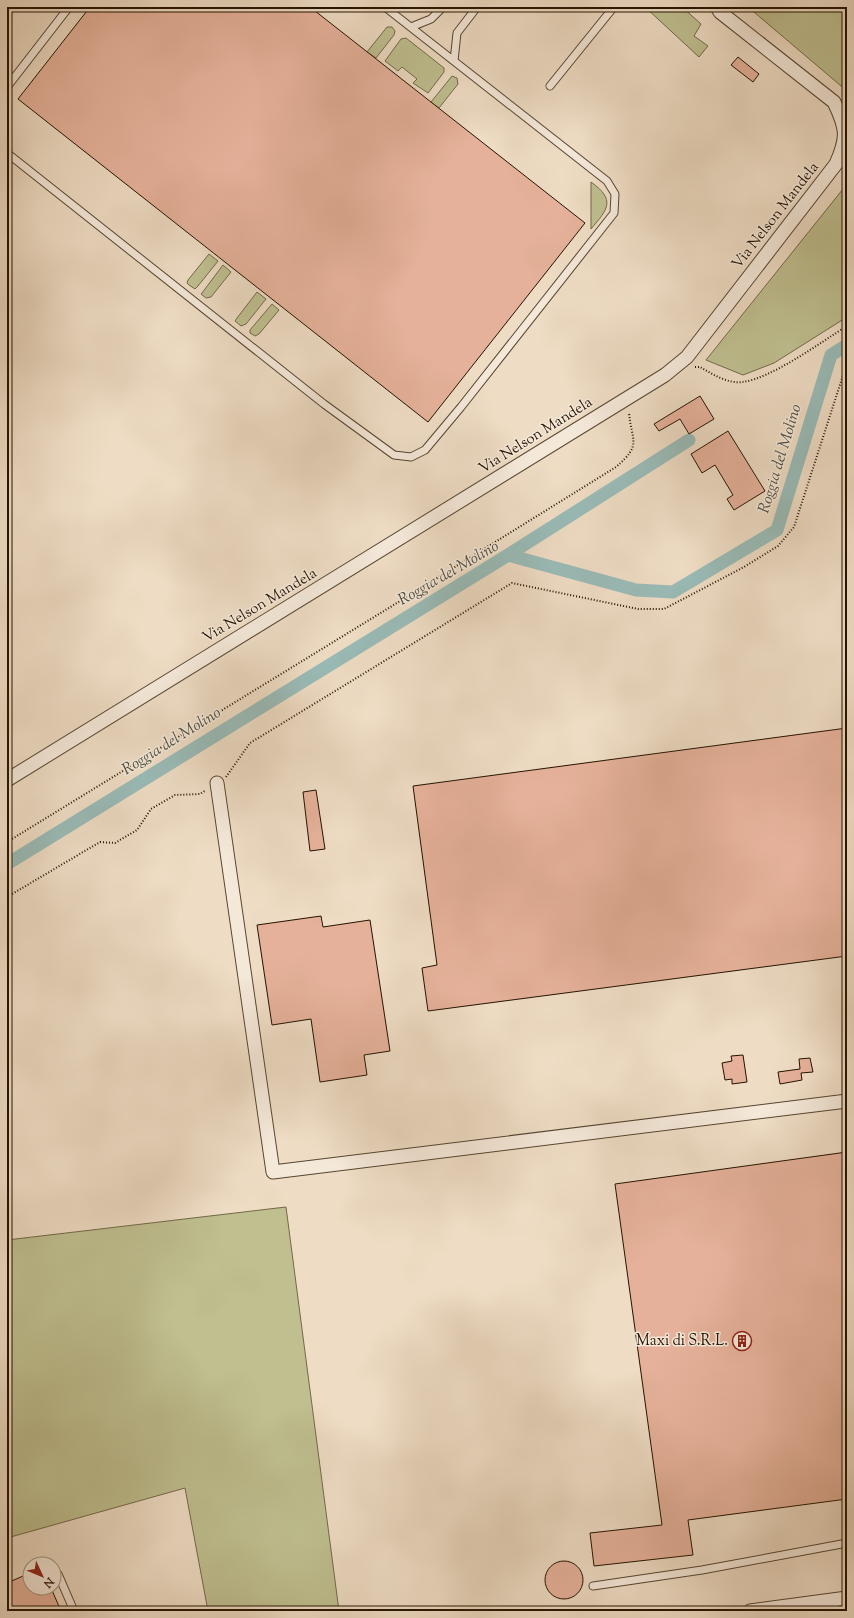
<svg xmlns="http://www.w3.org/2000/svg" width="854" height="1618" viewBox="0 0 854 1618" font-family="'Sorts Mill Goudy',serif">
  <rect width="100%" height="100%" fill="#eedcc4"/>
  <filter id="stains"><feTurbulence type="fractalNoise" baseFrequency=".005" numOctaves="4"/><feColorMatrix values="0 0 0 0 .2 0 0 0 0 .09 0 0 0 0 .02 0 0 0 .5 -.17"/></filter>
  <radialGradient id="worn" r=".72"><stop offset=".6" stop-color="#630" stop-opacity="0"/><stop offset="1" stop-color="#630" stop-opacity=".3"/></radialGradient>
  <path fill="#bfbf90" stroke="#726948" d="M645,7h37l19,17 -7,12 14,10 -9,11z
    M748,7h99v84z
    M387,27h5l3,4 -1,4 -18,23 -9,-6z
    M406,38l38,30v4l-16,21 -15,-10 4,-4 -15,-12 -4,4 -13,-10 16,-22z
    M452,76l5,2 1,6 -19,24 -8,-6z
    M591,182c25,18 17,27 0,47z
    M847,184v133l-73,46 -31,12 -37,-15z
    M209,254l9,7 -20,25 -3,3 -6,-4 -2,-2 1,-3z
    M223,265l8,7 -20,25 -5,1 -5,-4 1,-1z
    M257,292l9,7 -20,25 -5,2 -6,-5 2,-3z
    M272,304l7,6 -20,24 -4,2 -5,-3v-3z
    M286,1207l53,404h-131l-23,-123 -178,50v-298z"/>
  <g fill="none" stroke-linecap="round" stroke-linejoin="round">
    <path stroke="#99bbb7" stroke-width="13" d="M508,555l181,-115
      M7,864l501,-309 128,35 37,2 104,-62 54,-175 16,-10"/>
  </g>
  <path fill="#e5b19a" stroke="#241300" d="M90,7h220l275,216 -157,199 -410,-323z
    M738,57l21,17 -6,8 -22,-17z
    M700,396l14,23 -25,15 -9,-15 -21,12 -5,-7z
    M728,431l37,60 -31,19 -7,-11 6,-4 -18,-30 -13,8 -11,-19z
    M847,728v228l-419,55 -6,-43 15,-3 -24,-179z
    M316,790l9,59 -15,2 -7,-59z
    M321,916l2,11 47,-7 20,131 -26,4 3,20 -47,7 -9,-63 -39,6 -15,-100z
    M743,1055l4,27 -15,2v-5l-7,1 -3,-17 10,-2 -1,-5z
    M810,1058l3,14 -12,1 1,7 -22,4 -2,-12 22,-3 -1,-10z
    M847,1152v347l-159,21 5,35 -99,11 -4,-33 72,-8 -47,-341z
    M545 1580a19 19 0 1 1 38 0a19 19 0 1 1-38 0Z
    M30,1573v15h21l10,23h-54v-28z"/>
  <g fill="none" stroke-linecap="round" stroke-linejoin="round">
    <defs>
      <path id="service" d="M411,27l20,-8 12,-12
        M454,61l3,-28 20,-26
        M550,86l63,-78 4,-1
        M7,87l62,-80
        M7,153l317,251 70,51 17,2 14,-7 36,-43 153,-194 1,-19 -8,-13 -222,-174
        M54,1573l4,1 16,37
        M593,1586l109,-16 145,-27"/>
      <path id="minor" d="M7,780l619,-381 39,-24 22,-18 149,-193c12,-27 11,-35 -2,-62l-114,-90 -3,-5
        M217,783l56,389 574,-71
        M750,1611l97,-13"/>
    </defs>
    <use href="#service" stroke="#564531" stroke-width="9"/>
    <use href="#minor" stroke="#564531" stroke-width="15"/>
    <path stroke="#241300" stroke-width="2" stroke-dasharray="1 2" stroke-linecap="butt" d="M695,367h5c12,7 28,17 42,15 29,-3 79,-40 105,-56
      M226,777l24,-34 262,-160 126,26h26l80,-42 34,-21 16,-19 53,-164
      M7,842l385,-236 224,-139c27,-23 15,-26 13,-55
      M7,897l93,-55 15,1 22,-13 14,-21 24,-14 25,-1 6,-4"/>
    <use href="#service" stroke="#f4e8d9" stroke-width="7"/>
    <use href="#minor" stroke="#f4e8d9" stroke-width="13"/>
  </g>
  <defs>
    <symbol id="building-ring" viewBox="-11 -11 22 22"><circle r="9.5" fill="#f4e8d9" stroke="#8f2418" stroke-width="1.5"/><path d="M-4-6H4V6H1V3H-1V6H-4ZM-2.5-4.3h1.7v1.8h-1.7ZM.8-4.3h1.7v1.8H.8ZM-2.5-1h1.7V.8h-1.7ZM.8-1h1.7V.8H.8Z" fill="#8f2418"/></symbol>
  </defs>
  <g fill-rule="evenodd">
    <use href="#building-ring" x="731" y="1330" width="22" height="22"/>
  </g>
  <g text-anchor="middle" dominant-baseline="central" stroke-width="3" stroke-linejoin="round" paint-order="stroke">
    <g font-size="15" fill="#241300" stroke="#f4e8d9">
      <text transform="translate(776 216) rotate(-52)">Via Nelson Mandela</text>
      <text transform="translate(536 436) rotate(-32)">Via Nelson Mandela</text>
      <text transform="translate(260 606) rotate(-31)">Via Nelson Mandela</text>
    </g>
    <g font-size="15" fill="#241300" stroke="#f4e8d9" text-anchor="end">
      <text x="728" y="1341">Maxi di S.R.L.</text>
    </g>
    <g font-size="16" font-style="italic" fill="#4d4e40" stroke="#f4e8d9">
      <text transform="translate(781 459) rotate(-73)">Roggia del Molino</text>
      <text transform="translate(449 574) rotate(-30)">Roggia del Molino</text>
      <text transform="translate(172 742) rotate(-32)">Roggia del Molino</text>
    </g>
  </g>
  <rect width="854" height="1618" fill="none" stroke="#eedcc4" stroke-width="24"/>
  <rect x="8" y="8" width="838" height="1602" fill="none" stroke="#241300" stroke-width="2"/>
  <rect x="12" y="12" width="830" height="1594" fill="none" stroke="#241300"/>
  <g transform="translate(42 1576) rotate(134)"><circle r="19" fill="#f4e8d9" stroke="#a19382"/>
  <path d="M0-3L7 15L0 10L-7 15Z" fill="#8f2418"/>
  <text y="-6" font-size="11" font-weight="bold" text-anchor="middle" fill="#241300">N</text>
  </g>
  <rect width="100%" height="100%" filter="url(#stains)"/>
  <rect width="100%" height="100%" fill="url(#worn)"/>
</svg>
